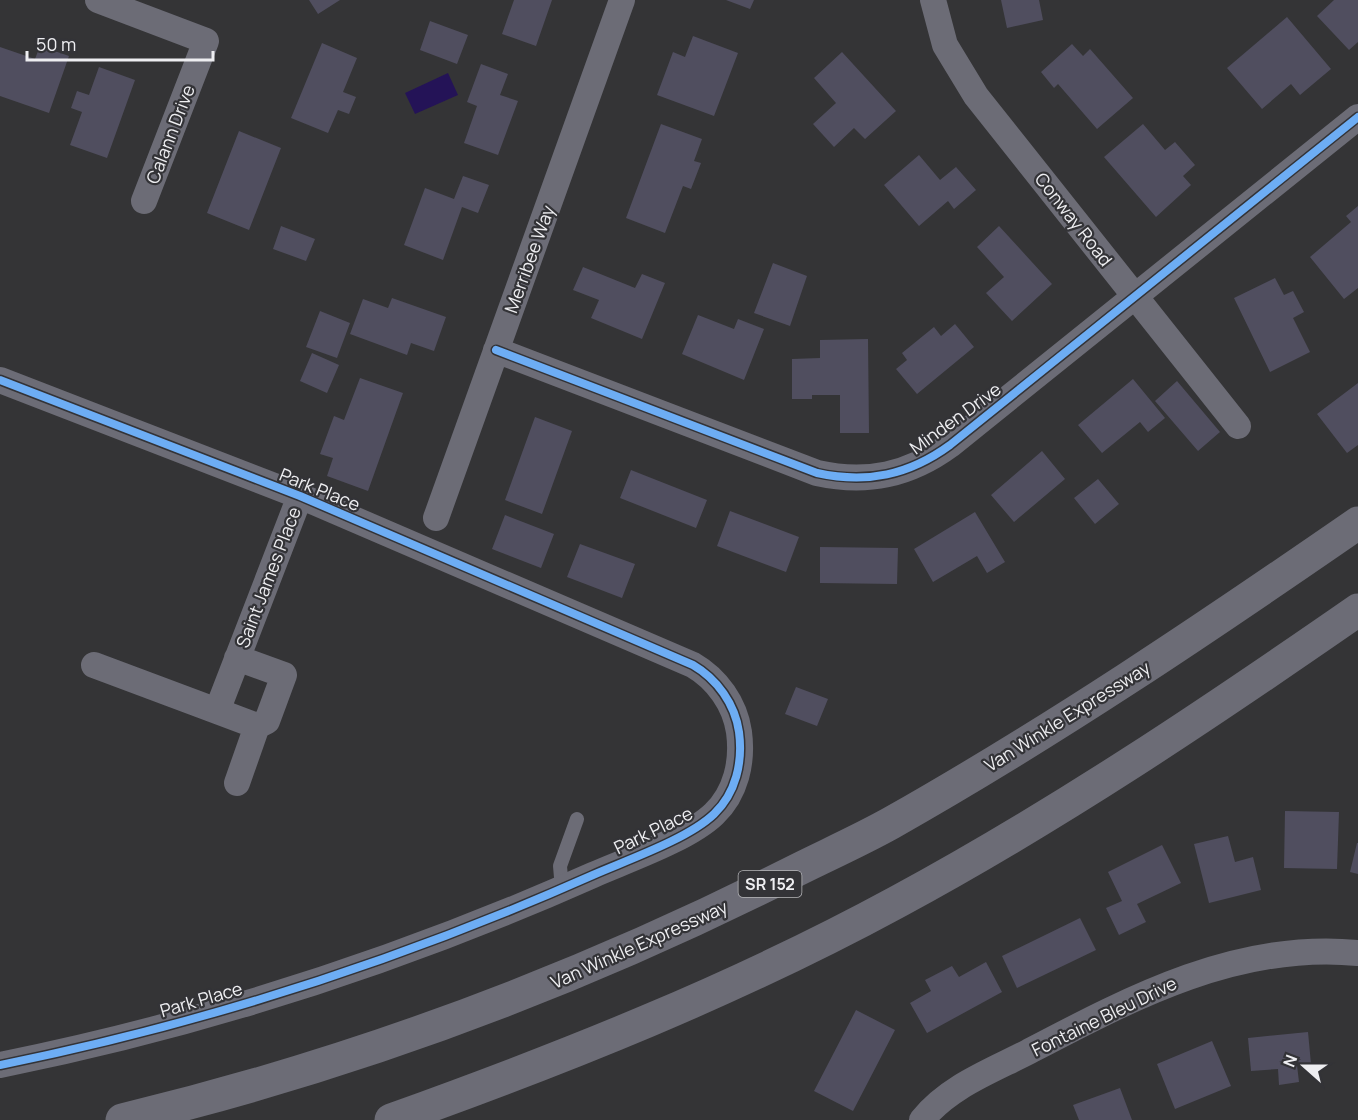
<svg xmlns="http://www.w3.org/2000/svg" width="1358" height="1120" viewBox="0 0 1358 1120" font-family="Manrope,sans-serif">
  <rect width="100%" height="100%" fill="#343436"/>
  <path fill="#241357" d="M448,73l10,22 -43,19 -10,-21z"/>
  <path fill="#504e5f" d="M309,0h31l-22,14z
    M514,0h38l-16,46 -34,-12z
    M726,0h28l-4,9z
    M1001,0h38l4,20 -36,8z
    M1334,0h24v42l-9,8 -32,-34z
    M1287,17l44,52 -31,26 -9,-11 -29,25 -35,-41z
    M430,21l38,14 -11,29 -37,-14z
    M693,36l45,17 -24,63 -57,-21 16,-43 12,5z
    M322,43l35,15 -14,34 13,5 -7,17 -11,-4 -10,23 -37,-15z
    M1072,44l11,12 7,-7 43,49 -36,31 -39,-45 -4,4 -13,-16z
    M40,46l29,10 -20,57 -49,-17v-49l35,12z
    M842,52l54,59 -31,28 -11,-11 -20,19 -21,-23 23,-21 -22,-25z
    M481,64l27,10 -8,21 18,6 -20,54 -34,-12 13,-37 -10,-4z
    M99,67l36,13 -28,78 -37,-13 12,-33 -11,-4 6,-17 12,4z
    M661,124l41,15 -8,22 7,2 -10,26 -8,-3 -18,47 -39,-15z
    M1143,124l22,26 10,-8 20,23 -12,11 8,9 -35,32 -52,-60z
    M239,131l42,17 -32,82 -42,-17z
    M919,155l21,25 16,-13 20,23 -22,19 -6,-8 -29,25 -35,-41z
    M463,176l26,9 -11,28 -16,-6 -19,53 -39,-15 21,-57 29,11z
    M1358,206v82l-14,11 -34,-42 41,-35 -5,-6z
    M281,226l34,13 -9,22 -33,-12z
    M999,226l53,58 -40,37 -26,-28 18,-16 -27,-30z
    M773,263l34,13 -17,50 -36,-13z
    M583,267l52,21 7,-14 23,9 -23,56 -51,-21 8,-18 -26,-10z
    M1275,278l9,17 9,-4 11,21 -11,6 17,34 -40,20 -36,-74z
    M392,298l54,19 -12,34 -23,-8 -4,12 -57,-21 13,-35 25,9z
    M320,311l30,12 -13,35 -31,-11z
    M698,315l36,14 4,-10 26,10 -20,51 -62,-26z
    M955,324l19,23 -57,47 -21,-25 11,-9 -5,-7 32,-26 7,9z
    M868,339l1,94h-29v-38h-28v4h-20v-40l28,-1v-18z
    M312,353l27,12 -12,28 -27,-12z
    M360,378l43,15 -35,98 -41,-15 6,-18 -13,-4 14,-38 10,4z
    M1133,379l32,39 -17,14 -8,-10 -38,31 -24,-28z
    M1177,381l43,51 -22,19 -43,-50z
    M1358,383v62l-11,8 -30,-39z
    M535,417l37,14 -30,83 -37,-14z
    M1042,451l23,28 -51,43 -23,-27z
    M631,470l76,30 -11,28 -76,-30z
    M1098,479l21,25 -24,20 -21,-26z
    M730,511l69,26 -13,35 -69,-26z
    M975,512l30,50 -18,11 -10,-17 -44,26 -19,-33z
    M505,515l49,19 -13,34 -49,-19z
    M580,544l55,20 -13,34 -55,-21z
    M820,547l78,1 -1,36 -77,-1z
    M796,687l32,12 -11,27 -32,-12z
    M1285,811l54,1 -2,57 -53,-1z
    M1228,836l7,26 18,-5 8,33 -52,13 -15,-59z
    M1357,843h1v31l-8,-2z
    M1162,845l19,38 -44,21 9,18 -27,13 -13,-27 16,-7 -14,-29z
    M1080,918l16,32 -79,38 -15,-32z
    M986,962l16,30 -75,41 -17,-30 21,-12 -6,-11 27,-14 7,11z
    M856,1010l39,20 -42,81 -39,-20z
    M1308,1032l3,32 -14,1 2,17 -20,3 -1,-16 -27,2 -3,-33z
    M1212,1041l19,45 -56,23 -18,-45z
    M1120,1088l12,32h-53l-6,-15z"/>
  <g fill="none" stroke-linecap="round" stroke-linejoin="round">
    <path stroke="#6c6c76" stroke-width="14" d="M562,889l-2,-23 17,-47"/>
    <path stroke="#6c6c76" stroke-width="26" d="M98,0l108,41 -62,160
      M933,0l12,45 31,51 262,330
      M496,350l321,123c50,11 92,2 133,-28l408,-328
      M0,380l300,116 393,169c24,14 42,39 46,67 4,30 -3,61 -25,82 -26,25 -87,46 -121,61 -189,84 -390,149 -593,190
      M436,518l186,-518
      M237,658l47,17 -17,46 -10,5
      M94,665l123,46
      M237,783l20,-57 -40,-15 83,-215
      M922,1120c26,-33 69,-49 106,-68 103,-54 210,-111 330,-99"/>
    <path stroke="#6c6c76" stroke-width="33" d="M122,1120c229,-55 452,-138 663,-244 35,-18 72,-34 106,-53 161,-91 315,-195 467,-300
      M391,1120c173,-62 344,-130 506,-218 161,-87 311,-188 461,-292"/>
    <defs>
      <path id="cycleway" d="M496,350l321,123c50,11 92,2 133,-28l408,-328
        M0,380l300,116 393,169c24,14 42,39 46,67 4,30 -3,61 -25,82 -26,25 -87,46 -121,61 -189,84 -390,149 -593,190"/>
    </defs>
    <use href="#cycleway" stroke="#333337" stroke-width="11"/>
    <use href="#cycleway" stroke="#6dadf4" stroke-width="8"/>
  </g>
  <g text-anchor="middle" dominant-baseline="central" stroke-width="4.5" stroke-linejoin="round" paint-order="stroke">
    <rect fill="#333337" stroke="#b6b6b9" stroke-width="1.5" x="738.5" y="871" width="63" height="26" rx="4.5"/>
    <g font-size="16" font-weight="bold" fill="#eeeef1">
      <text x="770" y="884">SR 152</text>
    </g>
    <g font-size="18" fill="#eeeef1" stroke="#333337">
      <text transform="translate(170 134) rotate(-69)">Calann Drive</text>
      <text transform="translate(1074 219) rotate(52)">Conway Road</text>
      <text transform="translate(529 259) rotate(-70)">Merribee Way</text>
      <text transform="translate(955 418) rotate(-36)">Minden Drive</text>
      <text transform="translate(320 489) rotate(22)">Park Place</text>
      <text transform="translate(268 577) rotate(-69)">Saint James Place</text>
      <text transform="translate(1067 716) rotate(-32)">Van Winkle Expressway</text>
      <text transform="translate(653 830) rotate(-26)">Park Place</text>
      <text transform="translate(639 944) rotate(-24)">Van Winkle Expressway</text>
      <text transform="translate(201 999) rotate(-16)">Park Place</text>
      <text transform="translate(1104 1016) rotate(-26)">Fontaine Bleu Drive</text>
    </g>
  </g>
  <g transform="translate(1304 1066) rotate(291)" stroke="#333337" stroke-width="4.5" paint-order="stroke">
  <path d="M0-4.5L10 22L0 15L-10 22Z" fill="#eeeef1"/>
  <text y="-9" font-size="16" font-weight="bold" text-anchor="middle" fill="#eeeef1">N</text>
  </g>
  <path d="M27 51v9h186v-9" fill="none" stroke="#eeeef1" stroke-width="3"/>
  <text x="36" y="51" font-size="18" fill="#eeeef1" stroke="#333337" stroke-width="4.5" paint-order="stroke">50 m</text>
</svg>
